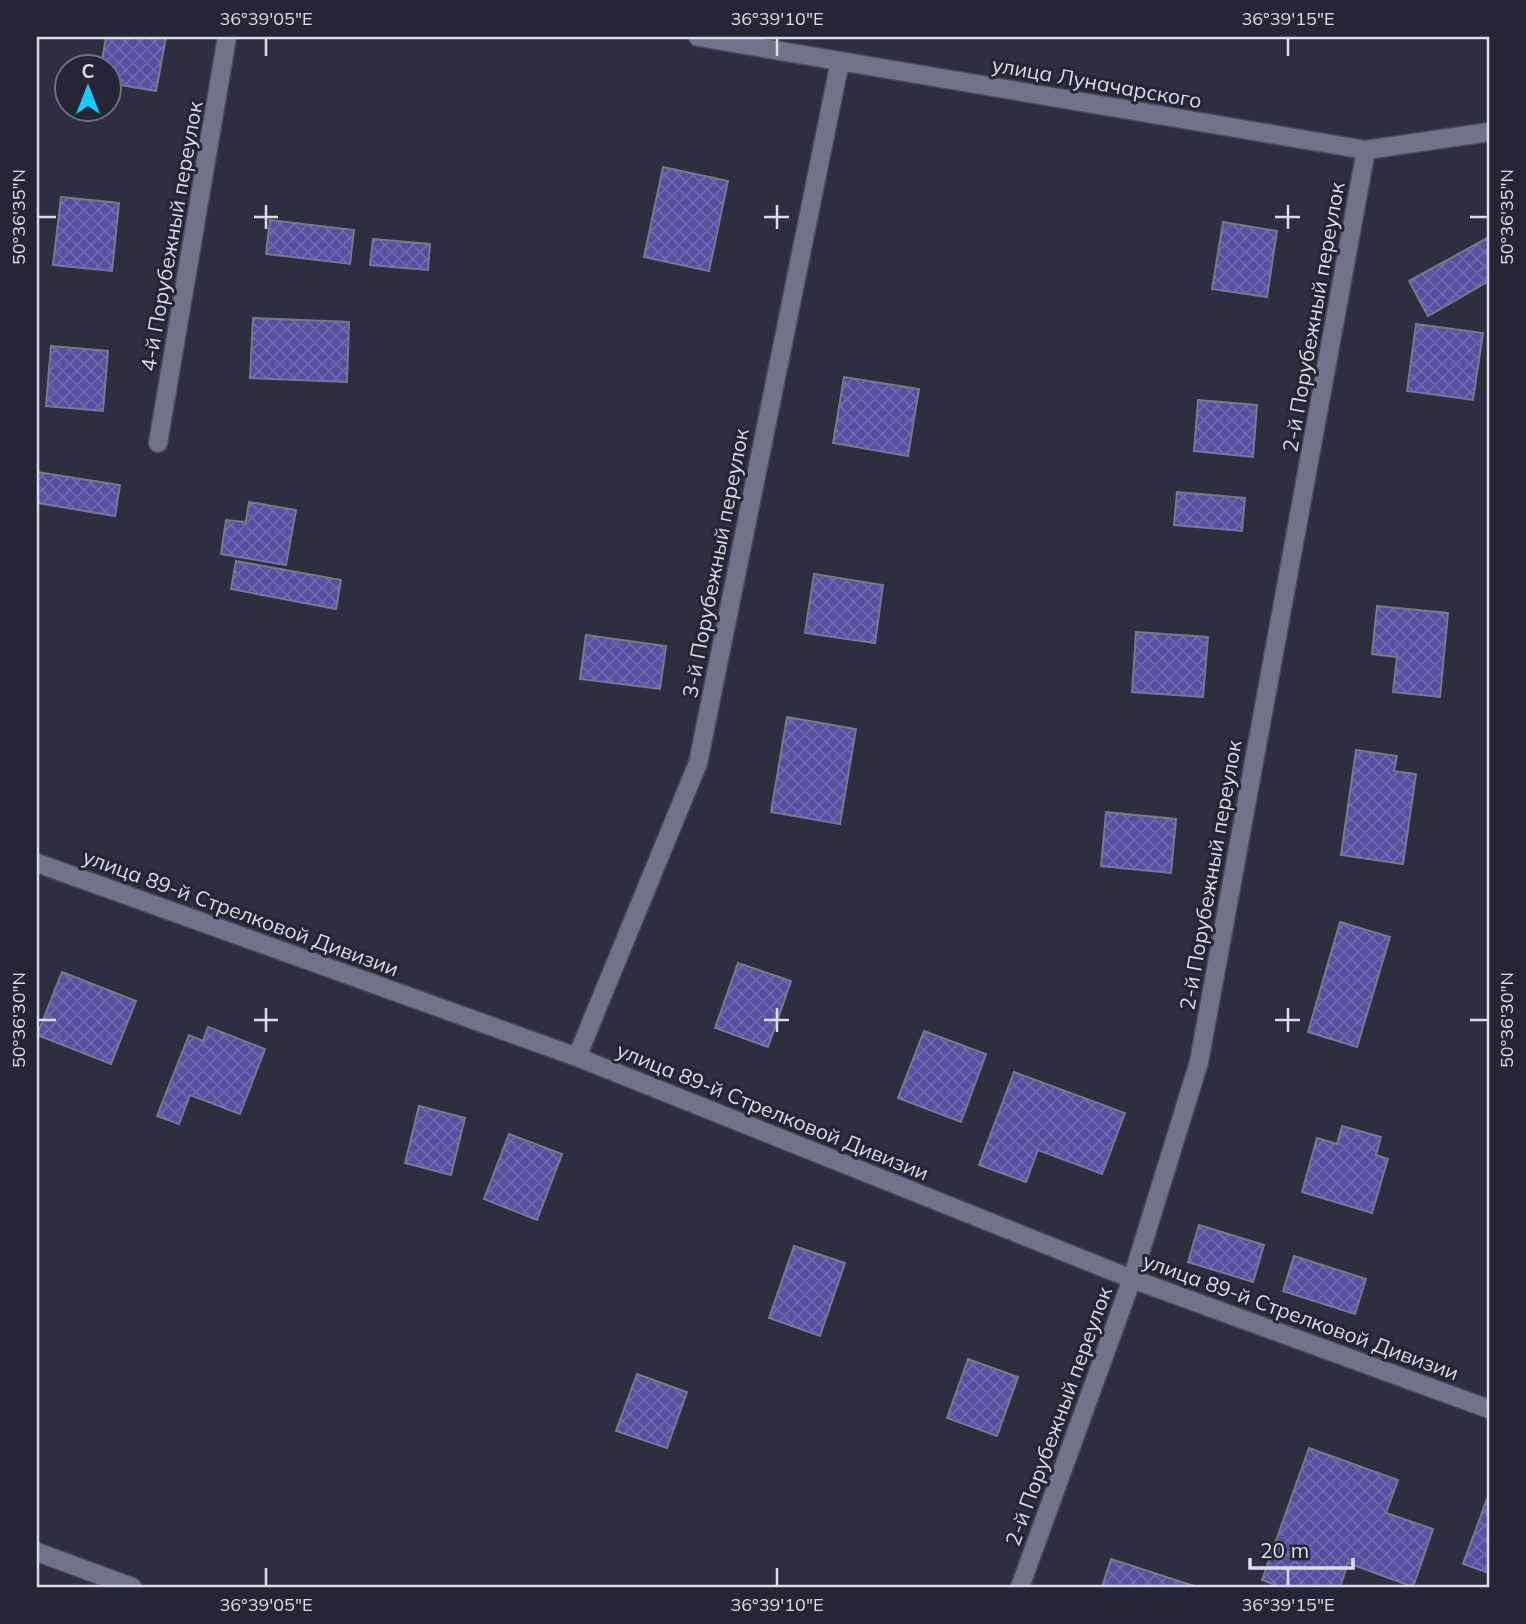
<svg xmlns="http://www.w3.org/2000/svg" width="1526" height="1624" viewBox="0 0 1526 1624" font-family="Mulish,sans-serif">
  <defs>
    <pattern id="building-cross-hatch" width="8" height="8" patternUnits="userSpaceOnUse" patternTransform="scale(1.75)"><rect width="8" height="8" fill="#5750a1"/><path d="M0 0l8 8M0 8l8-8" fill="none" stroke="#6f69ae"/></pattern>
  </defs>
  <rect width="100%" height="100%" fill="#2e2e40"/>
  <path fill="url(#building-cross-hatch)" stroke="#78798e" stroke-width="2" d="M106,37h60l-10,54 -48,-8v-17h-7z
    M663,167l65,14 -19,90 -65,-14z
    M61,197l58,6 -7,68 -59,-6z
    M270,220l84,10 -4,34 -84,-10z
    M1223,222l54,9 -10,66 -55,-8z
    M1489,237v44l-61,35 -19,-35z
    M373,239l57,5 -2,26 -58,-5z
    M253,318l96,4 -2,60 -97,-4z
    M1416,324l67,9 -10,67 -66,-9z
    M51,346l57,5 -5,60 -57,-5z
    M844,377l75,12 -11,67 -75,-13z
    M1198,400l59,5 -4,52 -59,-6z
    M37,472l83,13 -5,31 -78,-13z
    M1177,492l68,6 -3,33 -68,-6z
    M249,502l47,8 -10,55 -65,-11 5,-34 20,2z
    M236,561l105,19 -5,29 -105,-20z
    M814,574l69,11 -8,58 -70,-10z
    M1377,606l71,7 -8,84 -47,-5 4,-35 -25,-3z
    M1136,632l72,5 -5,60 -71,-5z
    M586,635l80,11 -6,43 -80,-10z
    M787,717l69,12 -16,95 -69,-12z
    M1356,750l41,6 -3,15 22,3 -13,90 -62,-9z
    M1106,812l70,7 -5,54 -70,-7z
    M1340,922l50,15 -33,110 -49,-15z
    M738,963l53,18 -23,66 -53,-19z
    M62,972l74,29 -25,63 -74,-29z
    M208,1027l57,22 -25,65 -50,-19 -11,29 -22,-8 32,-81 14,6z
    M924,1031l62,23 -25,68 -63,-24z
    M1014,1072l111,41 -23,61 -64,-24 -12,32 -47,-17z
    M419,1106l46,12 -14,57 -46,-12z
    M1342,1126l39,11 -5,18 12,4 -16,54 -70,-21 15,-54 20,6z
    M509,1134l53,20 -25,66 -53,-21z
    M1199,1225l65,20 -11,37 -65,-20z
    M794,1246l51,17 -25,73 -51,-18z
    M1294,1256l72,23 -11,35 -72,-23z
    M968,1359l50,18 -21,59 -50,-18z
    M637,1374l50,18 -20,56 -51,-17z
    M1309,1448l89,32 -12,33 47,16 -20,58 -65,-24 -8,24h-59l-19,-7z
    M1487,1499h2v74l-26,-9z
    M1111,1559l83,27 -1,1h-91z"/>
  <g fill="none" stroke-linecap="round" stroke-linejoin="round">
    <defs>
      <path id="minor" d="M698,37l668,113 123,-18
        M158,443l69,-406
        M37,863l540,194 555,222 357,130
        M577,1057l121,-294 142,-702
        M37,1552l95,35
        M1020,1587l112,-308 67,-217 167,-912"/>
    </defs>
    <use href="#minor" stroke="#4a4a59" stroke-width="21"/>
    <use href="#minor" stroke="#727388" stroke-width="18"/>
  </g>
  <path fill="none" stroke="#dddde9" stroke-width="2.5" d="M266,38v18M777,38v18M1288,38v18M266,205v24M777,205v24M1288,205v24M38,217h18M254,217h24M764,217h25M1275,217h25M1470,217h18M266,1008v24M777,1008v24M1288,1008v24M38,1020h18M254,1020h24M764,1020h25M1275,1020h25M1470,1020h18M266,1568v18M777,1568v18M1288,1568v18"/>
  <g text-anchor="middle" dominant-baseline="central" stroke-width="6" stroke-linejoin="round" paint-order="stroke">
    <g font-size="21" fill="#dddde9" stroke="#252536">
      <text transform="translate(1097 82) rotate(10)">улица Луначарского</text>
      <text transform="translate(171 236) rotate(-80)">4-й Порубежный переулок</text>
      <text transform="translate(1313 317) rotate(-80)">2-й Порубежный переулок</text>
      <text transform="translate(715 563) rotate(-79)">3-й Порубежный переулок</text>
      <text transform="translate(1210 875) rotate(-80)">2-й Порубежный переулок</text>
      <text transform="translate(241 912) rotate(20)">улица 89-й Стрелковой Дивизии</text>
      <text transform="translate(773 1111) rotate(22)">улица 89-й Стрелковой Дивизии</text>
      <text transform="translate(1301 1316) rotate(20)">улица 89-й Стрелковой Дивизии</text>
      <text transform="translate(1058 1416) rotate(-70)">2-й Порубежный переулок</text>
    </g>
  </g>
  <rect width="1526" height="1624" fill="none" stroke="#252536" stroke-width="77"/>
  <g transform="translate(88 88)"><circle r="33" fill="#252536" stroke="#6f6f7e" stroke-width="2"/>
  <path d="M0-5L12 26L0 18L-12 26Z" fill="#16cafb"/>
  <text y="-10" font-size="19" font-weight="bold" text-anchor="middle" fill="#dddde9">С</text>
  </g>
  <path d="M1250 1558v10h103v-10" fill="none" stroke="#dddde9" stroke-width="3.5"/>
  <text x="1260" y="1558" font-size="21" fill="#dddde9" stroke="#252536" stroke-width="5" paint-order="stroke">20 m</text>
  <rect x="38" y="38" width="1450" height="1548" fill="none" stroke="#dddde9" stroke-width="2.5"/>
  <g font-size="18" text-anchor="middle" fill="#dddde9">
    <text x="266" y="25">36°39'05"E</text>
    <text x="777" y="25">36°39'10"E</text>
    <text x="1288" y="25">36°39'15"E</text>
    <text transform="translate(19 217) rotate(-90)" y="6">50°36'35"N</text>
    <text transform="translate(1507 217) rotate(-90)" y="6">50°36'35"N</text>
    <text transform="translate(19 1020) rotate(-90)" y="6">50°36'30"N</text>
    <text transform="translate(1507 1020) rotate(-90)" y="6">50°36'30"N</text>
    <text x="266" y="1611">36°39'05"E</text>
    <text x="777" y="1611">36°39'10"E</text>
    <text x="1288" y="1611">36°39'15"E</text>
  </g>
</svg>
